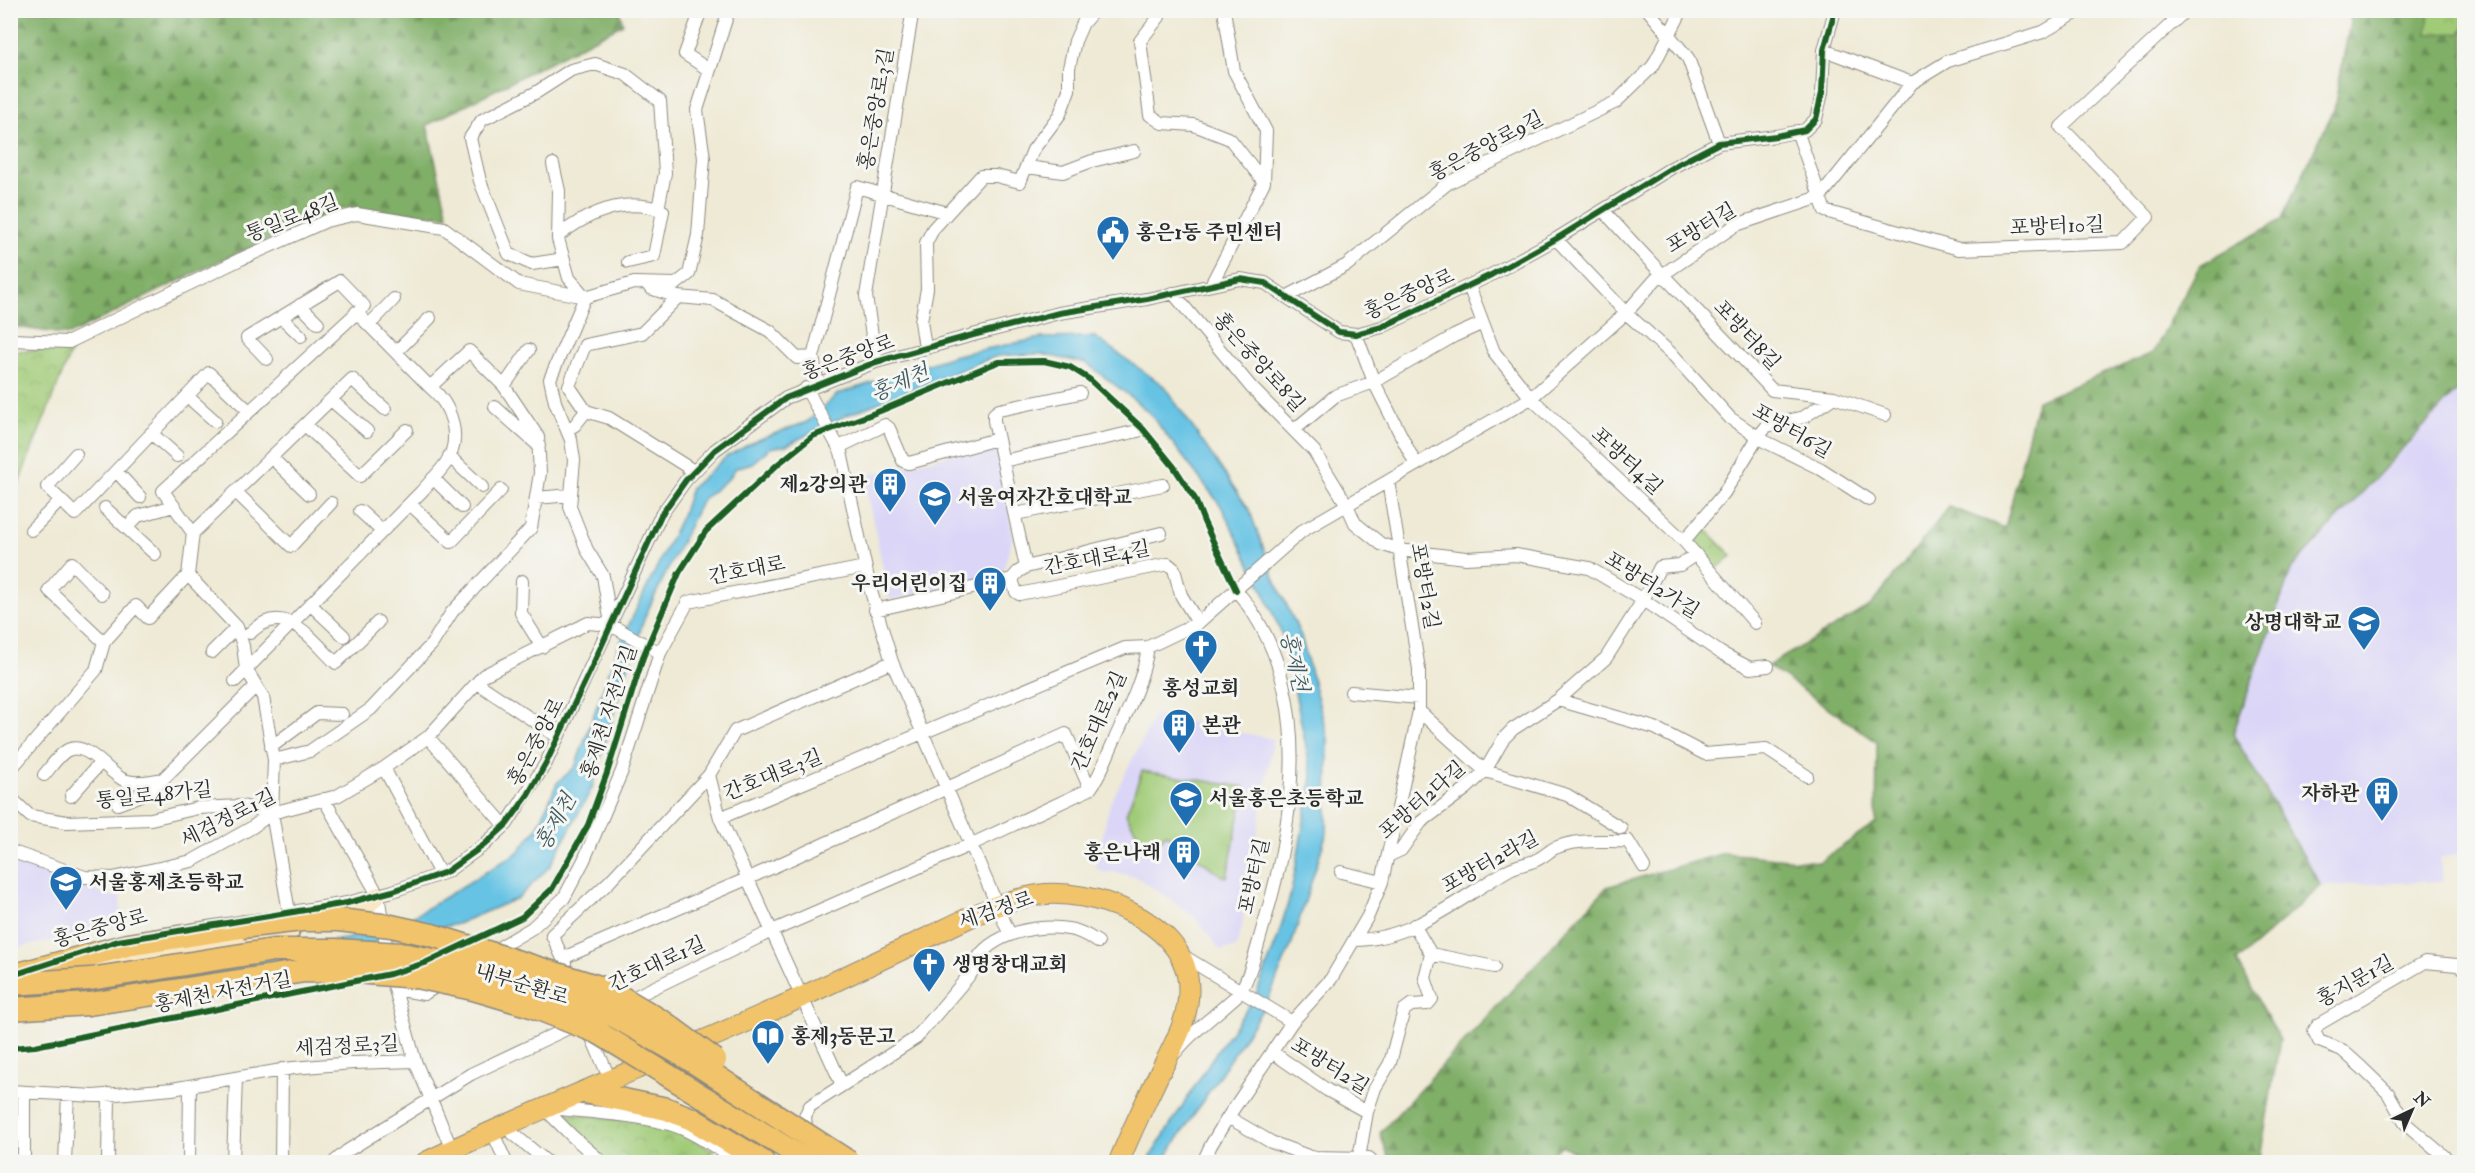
<svg xmlns="http://www.w3.org/2000/svg" width="2475" height="1173" viewBox="0 0 2475 1173" font-family="'IM FELL Double Pica','Noto Serif KR',serif">
  <defs>
    <pattern id="forest-firs" width="22" height="20" patternUnits="userSpaceOnUse" patternTransform="scale(1.5)"><rect width="22" height="20" fill="#80af68"/><path d="M5 1l3.5 6h-7zM16 11l3.5 6h-7z" fill="#698f56"/></pattern>
    <pattern id="park-crowns" width="20" height="18" patternUnits="userSpaceOnUse" patternTransform="scale(1.5)"><rect width="20" height="18" fill="#a0cb77"/><path d="M2 6a3 3 0 1 1 6 0M12 15a3 3 0 1 1 6 0" fill="none" stroke="#8aae67"/></pattern>
  </defs>
  <rect width="100%" height="100%" fill="#f6f6f2"/>
  <filter id="ink" filterUnits="userSpaceOnUse"><feTurbulence type="fractalNoise" baseFrequency=".0167" numOctaves="2"/><feDisplacementMap in="SourceGraphic" scale="12" xChannelSelector="R" yChannelSelector="G"/><feConvolveMatrix kernelMatrix="1 2 1 2 8 2 1 2 1" color-interpolation-filters="sRGB"/></filter>
  <filter id="wash" filterUnits="userSpaceOnUse"><feTurbulence type="fractalNoise" baseFrequency=".008" numOctaves="4" result="noise"/><feDisplacementMap in="SourceGraphic" scale="24" xChannelSelector="R" yChannelSelector="G"/><feGaussianBlur stdDeviation="1.35" result="paint"/><feColorMatrix in="noise" values="0 0 0 0 0 0 0 0 0 0 0 0 0 0 0 0 0 1.4 0 .05"/><feComposite in="paint" operator="in"/></filter>
  <g filter="url(#wash)">
    <rect width="100%" height="100%" fill="#efead5"/>
    <path fill="#dbd6f7" d="M2464,383v470l-25,5 4,23 -122,5 -88,-152 59,-166z
      M997,444l16,92 -11,40 -112,24 -27,-124z
      M1155,715l118,24 -31,188 -6,21 -16,2 -26,-34 -57,-39 -22,-5 -11,1 -9,-6 15,-64z
      M11,859l103,38 6,-2 2,31 -111,23z"/>
    <path fill="url(#forest-firs)" stroke="#566d4a" stroke-width="1.5" d="M619,10l4,14 -196,101 21,91 -107,-8 -126,55 -146,72 -58,-9 -1,-315z
      M2352,11h112v372l-172,185 -59,166 88,152 -84,75 43,78 -20,119 -5,4h-665l-28,-17 -16,17h-156l-10,-29 227,-246 117,-34 95,9 57,-39 1,-81 -109,-76 103,-61 78,-98 56,21 32,-127 116,-48 47,-88 81,-45 53,-111z"/>
    <path fill="url(#park-crowns)" stroke="#667b51" stroke-width="1.5" d="M2429,11h35v16l-4,6 -33,1z
      M72,349l-61,153v-151z
      M1703,526l29,30 -16,13 -25,-28z
      M550,1111l119,15 45,24 -14,12h-96z"/>
    <path fill="#a0cb77" stroke="#667b51" stroke-width="1.5" d="M1142,771l103,16 -18,90 -5,-1 -56,-42 -11,12 -18,-13 -11,-19z"/>
    <path fill="#66c3e4" stroke="#487788" stroke-width="1.5" d="M1095,337l69,49 85,123 25,68 27,59 27,102 -1,94 -36,114 -25,58 -103,158h-13l1,-6 62,-99 42,-60 22,-57 14,-47 21,-116 -27,-135 -23,-54 -41,-82 -70,-91 -19,-17 -46,-35 -46,-9 -43,2 -150,59 -60,30 -17,3 -18,15 -16,5 -7,10 -27,22 -56,114 -23,67 -31,107 -42,78 -32,32 -61,26 -66,14 -55,19 -325,58v-22l247,-36 135,-28 124,-76 21,-26 19,-44 18,-16 43,-120 64,-132 9,-27 36,-32 30,-16 50,-18 31,-28 118,-39 85,-17z"/>
  </g>
  <g filter="url(#ink)">
    <g fill="none" stroke-linecap="round" stroke-linejoin="round">
      <defs>
        <path id="street" d="M701,10l-16,44 24,16
          M1157,10l2,7 -19,24 10,74 12,8 32,2 36,14 34,43
          M1648,10l40,48 31,85
          M1824,50l88,33
          M1797,131l28,80 134,38 164,-6 25,-26 -87,-90 125,-117
          M553,164l6,27 -1,48 11,39 16,19
          M1027,167l36,5 29,-11 42,-10
          M1603,210c55,62 113,119 169,180l62,7 51,18
          M558,236c30,-23 67,-40 105,-25l-9,45 -26,6
          M1556,239l70,74 48,43 56,62 34,23 57,28 48,31
          M564,259l-32,5 -23,-10 -29,-73 -10,-43 12,-18 55,-28 34,-22 24,-6 30,10 35,27 5,72 -7,36
          M1211,285l53,-103 2,-51 -32,-60 -10,-61
          M1469,286l25,66 37,46 153,143 71,82
          M650,288l28,9 35,3 57,31 27,27 16,-1
          M1173,293l78,94 63,64 33,54 8,18 26,21 18,6 67,8 50,-3 73,13 54,32 78,53 29,15 18,-2
          M1286,297l61,-32 101,-82 168,-81 37,-36 29,-56
          M300,305l18,18
          M356,312l74,75 39,-36 35,35
          M281,317l20,19
          M369,325l25,-26
          M1356,334l18,48 42,83
          M10,340l59,2 172,-83 85,-38 31,-7 87,14 75,56 66,13
          M925,348l-4,-27 6,-32 -1,-46 7,-14 48,-53h15l24,6 13,-32 27,-36 9,-24v-22l6,-27 8,-18 11,-13
          M396,352l34,-34
          M267,359l-20,-21 93,-57 24,25 -201,185 30,42 -5,42 49,52 6,19 3,23 17,28 11,63 -2,53 19,111
          M876,362l-10,-66 46,-281 3,-5
          M818,385l-5,-28 44,-170 90,26
          M806,388l35,64 29,136 22,74 118,273
          M187,396l28,25
          M331,400l36,31
          M495,407l44,39
          M586,411l23,7 85,53
          M305,425l55,51 47,-46
          M567,430l8,-5 11,-14 -17,-25 16,-41 57,-12 36,-36
          M1294,430l41,-34 39,-14 80,-46 29,-13
          M151,433l26,23
          M839,447l46,-22 4,3 14,33 6,2 88,-24
          M76,454l-29,33 28,27 134,-141 40,38
          M449,456l33,31
          M271,457l38,37
          M1003,461l135,-30
          M116,471l24,26
          M433,478l29,29
          M236,492l55,54 40,-43
          M536,498l35,-3
          M410,504l41,38 50,-52
          M105,508l50,46
          M360,511l22,20
          M1015,514l148,-29
          M127,527l11,-11 36,-10
          M31,530l30,-30
          M193,533l159,-154 33,30
          M1684,541l40,-48 34,-56 9,-11 37,-9 30,-20
          M1026,567l135,-34
          M1012,579l4,13 3,2 149,-30 6,5 7,26 17,28
          M522,581l-1,32 21,34
          M102,594l-30,-31 -23,27 55,52 32,-36 12,12 40,-43
          M310,604l34,32
          M875,610l137,-31 6,-7 8,-5 -32,-146v-7l5,-4 81,-17
          M611,624l-8,-48 -16,-26 -17,-43 4,-47 -3,-20 -16,-38 -5,-23 35,-82 49,-14 42,1 13,-10 9,-39 6,-77 -7,-48 32,-100
          M250,633c35,-34 61,6 86,30l42,-41
          M212,652l25,-25
          M235,681l186,-189c8,-9 18,-19 25,-29 17,-25 5,-59 -16,-76
          M477,683l81,54
          M1351,692l68,6
          M1558,700l97,28 50,26 61,-5 41,27
          M1419,711l66,60 82,24 54,33
          M428,737l77,89
          M271,747l46,-34 25,1
          M274,760l36,-9 61,-42 61,-65 20,-32 79,-84 9,-55 -2,-36 -34,-51 25,-36
          M384,768l56,106
          M10,770l86,-100 8,-28
          M44,775c6,-7 14,-19 22,-24 19,-12 41,20 56,28 11,6 29,2 41,0
          M709,775l11,43 122,267
          M71,796l30,-34
          M10,797l20,19 37,6 84,-3 47,-11 44,-2 30,7
          M324,799l54,96 10,62
          M118,804l33,-13 105,-105
          M720,818l405,-170 23,-1 50,-24 104,-92 229,-133 95,-85 30,-34 80,-54 84,-28 92,-114 36,-22 95,-29 38,-22
          M10,851l75,26 28,1 79,-17 59,-33 21,-15 65,-17 47,-28 44,-31 56,-62 104,-52 23,2 49,28
          M1388,856l13,-6 20,-28 46,-34 18,-17 19,-33 9,-9 45,-29 48,-42 37,-58 17,-33 20,-2 16,-11
          M1341,872l41,10
          M298,911l49,-8 46,-12 53,-19 38,-27 23,-21 39,-61 115,-248 25,-35 29,-30 71,-52 90,-36 97,-27 86,-22 88,-14 93,-20 25,4 74,49 17,2 26,-7 109,-52 65,-36 117,-72 46,-24 57,-7 29,-6 11,-11 6,-26 2,-43 11,-40
          M1354,940c59,0 107,-43 156,-71 9,-5 21,-5 30,-11 6,-3 10,-8 15,-10 22,-10 51,-6 73,-7l16,26
          M490,953l42,-25 32,-30 20,-38 38,-89 38,-118 28,-51 177,-35
          M1180,954l112,68
          M1431,954l63,13
          M563,958l186,-80 317,-144 24,55
          M565,963l-13,-28 57,-53 100,-107 26,-44 157,-69
          M393,982l22,79 42,101
          M396,989l28,5 18,-11
          M626,1001l146,-70 200,-87 118,-55c11,-14 16,-31 23,-46 14,-31 30,-62 35,-96
          M589,1031l22,51
          M1176,1052c14,-18 33,-32 50,-47 5,-5 13,-10 16,-16 11,-20 16,-47 23,-69 31,-105 49,-239 -29,-330
          M1272,1052l55,38 40,22
          M10,1091l84,5 78,-7 121,-21 60,-5 62,-2
          M24,1092v70
          M544,1108l28,28 30,26
          M549,1108c39,4 82,6 120,16 25,7 48,25 70,38
          M1228,1117l43,25 40,15 58,1 4,4
          M504,1126l43,36
          M492,1131l14,31
          M807,1136l-2,-20 5,-10 106,-68 56,-66c9,-37 63,-49 96,-43 11,1 21,7 30,13
          M1359,1158l8,-46 8,-24 15,-25 14,-53 7,-5 17,-1 4,-5 -7,-21 6,-24 -17,-29
          M65,1162l3,-68
          M108,1162l1,-68
          M189,1162l1,-76
          M233,1162l3,-84
          M281,1162l1,-93
          M334,1162l13,-11 124,-77 106,-50
          M1203,1162l8,-17 17,-28 64,-95 39,-43 37,-63 14,-34 37,-171v-42l-31,-188
          M2451,1162l-46,-39 -17,-30 -27,-26 -19,-17 -23,-9 -5,-10 5,-7 106,-62 32,3 7,3"/>
        <path id="secondary" d="M339,918l26,-9 13,-14
          M93,970l39,-11 159,-27"/>
        <path id="primary" d="M426,1162c124,-60 253,-108 378,-166 43,-20 86,-41 129,-61 33,-16 67,-34 104,-40 53,-8 145,25 151,86 4,35 -15,65 -30,95 -13,28 -28,57 -39,86"/>
        <path id="highway" d="M11,976l116,-31 115,-18
          M585,1092l82,17 25,10 71,43"/>
      </defs>
      <use href="#street" stroke="#8d8a80" stroke-width="14"/>
      <use href="#secondary" stroke="#8d8a80" stroke-width="19"/>
      <use href="#primary" stroke="#8d8a80" stroke-width="22"/>
      <use href="#highway" stroke="#8d8a80" stroke-width="25"/>
      <use href="#street" stroke="#fff" stroke-width="12"/>
      <use href="#secondary" stroke="#f9e7c3" stroke-width="16"/>
      <use href="#primary" stroke="#f1c36a" stroke-width="20"/>
      <use href="#highway" stroke="#f1c36a" stroke-width="22"/>
      <defs>
        <path id="highway-bridge" d="M242,927l60,-7h36l53,6 41,9 177,55 56,33 50,37
          M10,984l80,-5 184,-29h62l66,4 78,15 60,17 74,30 75,43 160,103
          M10,1009l79,-5 216,-33 50,1 61,5 57,12 58,17 68,27 210,129"/>
      </defs>
      <use href="#highway-bridge" stroke="#8d8a80" stroke-width="25" stroke-linecap="butt"/>
      <use href="#highway-bridge" stroke="#f1c36a" stroke-width="22"/>
      <defs>
        <path id="cycleway" d="M10,976l108,-35 229,-38 46,-12 53,-19 38,-27 23,-21 21,-29 18,-32 44,-92 71,-156 25,-35 29,-30 71,-52 90,-36 97,-27 86,-22 88,-14 93,-20 25,4 74,49 17,2 26,-7 109,-52 65,-36 117,-72 46,-24 57,-7 29,-6 11,-11 6,-26 2,-43 11,-40
          M10,1048l25,-2 355,-72 35,-11 97,-46 30,-28 36,-64 19,-52 36,-116 36,-84 27,-42 72,-67 35,-28 67,-25 118,-49 46,-1 26,6 19,12 54,50 31,38 21,32 9,23 32,68"/>
      </defs>
      <use href="#cycleway" stroke="#f6f6f2" stroke-width="10"/>
      <use href="#cycleway" stroke="#1b5e20" stroke-width="6"/>
    </g>
  </g>
  <defs>
    <symbol id="civic-pin" viewBox="-11 -11 22 30"><path d="M0 17L-7.5 6A9.5 9.5 0 1 1 7.5 6Z" fill="#1f6fb2" stroke="#f6f6f2"/><path d="M-.6-6.5H3V-4.5H.6V-3L4-1V1h2V6H-6V1h2V-1L-.6-3ZM-1.2 2.5V6h2.4V2.5Z" fill="#fff"/></symbol>
    <symbol id="building-pin" viewBox="-11 -11 22 30"><path d="M0 17L-7.5 6A9.5 9.5 0 1 1 7.5 6Z" fill="#1f6fb2" stroke="#f6f6f2"/><path d="M-4-6H4V6H1V3H-1V6H-4ZM-2.5-4.3h1.7v1.8h-1.7ZM.8-4.3h1.7v1.8H.8ZM-2.5-1h1.7V.8h-1.7ZM.8-1h1.7V.8H.8Z" fill="#fff"/></symbol>
    <symbol id="university-pin" viewBox="-11 -11 22 30"><path d="M0 17L-7.5 6A9.5 9.5 0 1 1 7.5 6Z" fill="#1f6fb2" stroke="#f6f6f2"/><path d="M0-5L7-2L0 1L-7-2ZM-4 1L0 2.5L4 1V4Q0 6-4 4Z" fill="#fff"/></symbol>
    <symbol id="church-pin" viewBox="-11 -11 22 30"><path d="M0 17L-7.5 6A9.5 9.5 0 1 1 7.5 6Z" fill="#1f6fb2" stroke="#f6f6f2"/><path d="M-1.2-6h2.4v3.5h3.3v2.4h-3.3V6h-2.4V-.1h-3.3v-2.4h3.3Z" fill="#fff"/></symbol>
    <symbol id="school-pin" viewBox="-11 -11 22 30"><path d="M0 17L-7.5 6A9.5 9.5 0 1 1 7.5 6Z" fill="#1f6fb2" stroke="#f6f6f2"/><path d="M0-5L7-2L0 1L-7-2ZM-4 1L0 2.5L4 1V4Q0 6-4 4Z" fill="#fff"/></symbol>
    <symbol id="library-pin" viewBox="-11 -11 22 30"><path d="M0 17L-7.5 6A9.5 9.5 0 1 1 7.5 6Z" fill="#1f6fb2" stroke="#f6f6f2"/><path d="M-6-4Q-3-5.5-.7-3.5V5Q-3 3-6 4ZM6-4Q3-5.5 .7-3.5V5Q3 3 6 4Z" fill="#fff"/></symbol>
  </defs>
  <g fill-rule="evenodd">
    <use href="#civic-pin" x="1094" y="213" width="38" height="52"/>
    <use href="#building-pin" x="871" y="465" width="38" height="52"/>
    <use href="#university-pin" x="916" y="478" width="38" height="52"/>
    <use href="#building-pin" x="971" y="564" width="38" height="52"/>
    <use href="#university-pin" x="2345" y="603" width="38" height="52"/>
    <use href="#church-pin" x="1182" y="627" width="38" height="52"/>
    <use href="#building-pin" x="1160" y="706" width="38" height="52"/>
    <use href="#building-pin" x="2363" y="774" width="38" height="52"/>
    <use href="#school-pin" x="1167" y="779" width="38" height="52"/>
    <use href="#building-pin" x="1165" y="833" width="38" height="52"/>
    <use href="#school-pin" x="47" y="863" width="38" height="52"/>
    <use href="#church-pin" x="910" y="945" width="38" height="52"/>
    <use href="#library-pin" x="749" y="1017" width="38" height="52"/>
  </g>
  <g text-anchor="middle" dominant-baseline="central" stroke-width="6" stroke-linejoin="round" paint-order="stroke">
    <g font-size="20" fill="#2b2b2b" stroke="#f6f6f2">
      <text transform="translate(876 109) rotate(-80)">홍은중앙로3길</text>
      <text transform="translate(1486 146) rotate(-28)">홍은중앙로9길</text>
      <text transform="translate(292 218) rotate(-21)">통일로48길</text>
      <text transform="translate(2057 226) rotate(-2)">포방터10길</text>
      <text transform="translate(1701 228) rotate(-31)">포방터길</text>
      <text transform="translate(1409 294) rotate(-24)">홍은중앙로</text>
      <text transform="translate(1747 335) rotate(47)">포방터8길</text>
      <text transform="translate(848 357) rotate(-20)">홍은중앙로</text>
      <text transform="translate(1259 362) rotate(48)">홍은중앙로8길</text>
      <text transform="translate(1792 431) rotate(30)">포방터6길</text>
      <text transform="translate(1627 461) rotate(43)">포방터4길</text>
      <text transform="translate(1097 558) rotate(-11)">간호대로4길</text>
      <text transform="translate(747 570) rotate(-11)">간호대로</text>
      <text transform="translate(1652 585) rotate(32)">포방터2가길</text>
      <text transform="translate(1425 586) rotate(80)">포방터2길</text>
      <text transform="translate(609 712) rotate(-72)">홍제천 자전거길</text>
      <text transform="translate(1099 721) rotate(-66)">간호대로2길</text>
      <text transform="translate(536 742) rotate(-62)">홍은중앙로</text>
      <text transform="translate(773 775) rotate(-22)">간호대로3길</text>
      <text transform="translate(154 795) rotate(-6)">통일로48가길</text>
      <text transform="translate(1422 800) rotate(-41)">포방터2다길</text>
      <text transform="translate(228 818) rotate(-27)">세검정로1길</text>
      <text transform="translate(1490 862) rotate(-29)">포방터2라길</text>
      <text transform="translate(1254 876) rotate(-77)">포방터길</text>
      <text transform="translate(996 910) rotate(-19)">세검정로</text>
      <text transform="translate(100 928) rotate(-15)">홍은중앙로</text>
      <text transform="translate(657 964) rotate(-25)">간호대로1길</text>
      <text transform="translate(2355 981) rotate(-29)">홍지문1길</text>
      <text transform="translate(522 984) rotate(17)">내부순환로</text>
      <text transform="translate(223 992) rotate(-11)">홍제천 자전거길</text>
      <text transform="translate(347 1046) rotate(-3)">세검정로3길</text>
      <text transform="translate(1330 1066) rotate(32)">포방터2길</text>
    </g>
    <g font-size="20" font-weight="bold" fill="#2b2b2b" stroke="#f6f6f2" text-anchor="start">
      <text x="1136" y="232">홍은1동 주민센터</text>
      <text x="867" y="484" text-anchor="end">제2강의관</text>
      <text x="958" y="497">서울여자간호대학교</text>
      <text x="967" y="583" text-anchor="end">우리어린이집</text>
      <text x="2341" y="622" text-anchor="end">상명대학교</text>
      <text x="1201" y="688" text-anchor="middle">홍성교회</text>
      <text x="1202" y="725">본관</text>
      <text x="2359" y="793" text-anchor="end">자하관</text>
      <text x="1209" y="798">서울홍은초등학교</text>
      <text x="1161" y="852" text-anchor="end">홍은나래</text>
      <text x="89" y="882">서울홍제초등학교</text>
      <text x="952" y="964">생명창대교회</text>
      <text x="791" y="1036">홍제3동문고</text>
    </g>
    <g font-size="21" font-style="italic" fill="#3d5962" stroke="#f6f6f2">
      <text transform="translate(900 383) rotate(-24)">홍제천</text>
      <text transform="translate(1294 662) rotate(77)">홍제천</text>
      <text transform="translate(556 822) rotate(-61)">홍제천</text>
    </g>
  </g>
  <rect width="2475" height="1173" fill="none" stroke="#f6f6f2" stroke-width="36"/>
  <g transform="translate(2412 1110) rotate(44)" stroke="#f6f6f2" stroke-width="4.5" paint-order="stroke">
  <path d="M0-4.5L10 22L0 15L-10 22Z" fill="#2b2b2b"/>
  <text y="-9" font-size="16" font-weight="bold" text-anchor="middle" fill="#2b2b2b">N</text>
  </g>
</svg>
